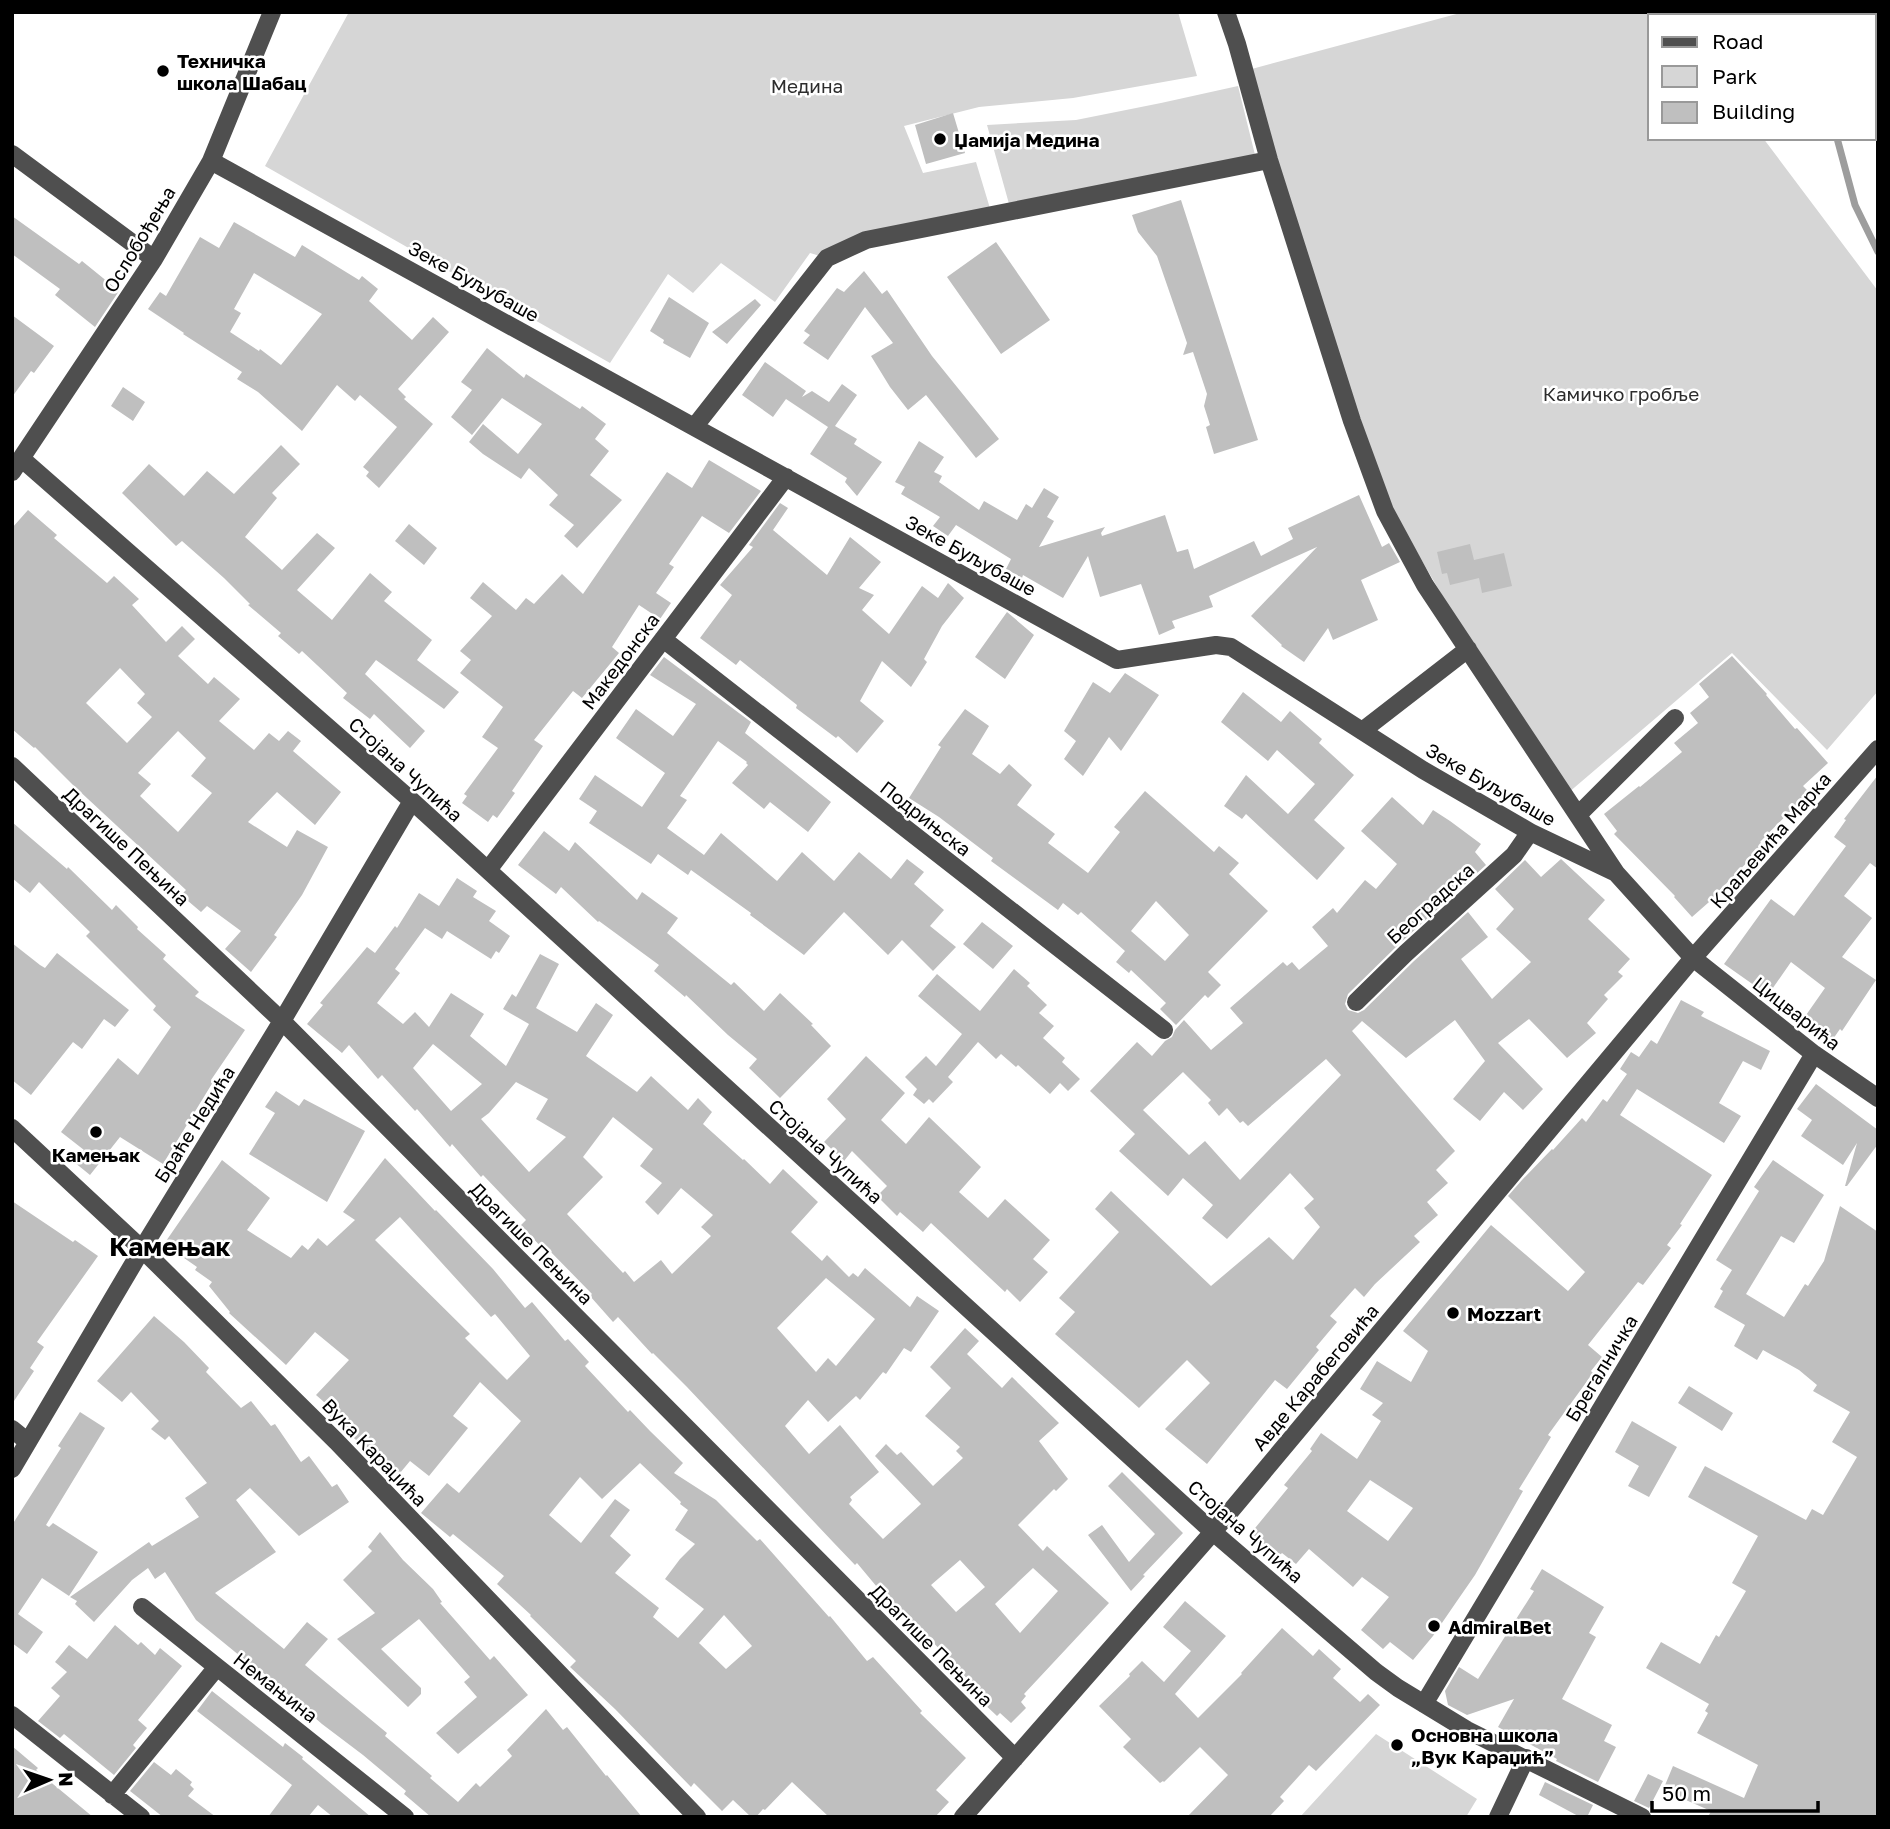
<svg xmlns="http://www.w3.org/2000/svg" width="1890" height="1829" viewBox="0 0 1890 1829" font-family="'Golos Text',sans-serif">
  <rect width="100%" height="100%" fill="#fff"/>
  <path fill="#d6d6d6" d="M349,12h829l19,64 -124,22 -94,9 -75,19 19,47 53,-11 16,53 -165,43 -17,-5 -35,49 -54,-39 -28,30 -25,-19 -58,89 -345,-197z
    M1464,12h205l3,4h-22v122h113l115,153v400l-51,59 -95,-97 -171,146 -164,-281 -47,-93 -102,-355z
    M1238,86l19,77 -246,48 -24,-86 89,-5 85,-17z
    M1376,1734l101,65 -11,18h-166z"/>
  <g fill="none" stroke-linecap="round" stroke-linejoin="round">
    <path stroke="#9d9d9d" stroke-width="7" d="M1809,12l1,4
      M1837,138l18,67 23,47"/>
  </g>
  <path fill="#bfbfbf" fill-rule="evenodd" d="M953,113l12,40 -39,11 -11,-39z
    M1181,200l77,240 -44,14 -8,-27 4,-2 -6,-19 3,-12 -14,-42 -10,3 4,-12 -30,-87 -19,-24 -6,-17z
    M12,216l67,48 3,-3 37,30 -24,36 -40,-32 5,-6 -48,-35z
    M234,222l61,35 7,-12 57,35 3,-4 16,13 -9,12 43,39 21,-23 16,15 -51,57 8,8 -2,2 29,25 -54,64 -13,-12 3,-4 -6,-5 34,-40 -37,-32 -5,6 -18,-16 -35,46 -44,-39 -21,-13 5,-7 -59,-38 1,-1 -36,-24 12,-17 6,4 34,-59 19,11zM254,273l68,41 -41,51 -21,-16 -1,2 -29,-19 11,-19 -7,-4z
    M996,242l54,78 -49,34 -54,-77z
    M864,271l18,23 5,-4 45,66 67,83 -23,19 -50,-63 -18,15 -18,-23 -19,-31 22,-13 -28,-36 -37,53 -25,-17 7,-8 -6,-4 33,-43 7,4z
    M669,297l40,26 -19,35 -27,-15 1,-3 -14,-9z
    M755,299l6,6 -34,39 -15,-12z
    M12,315l42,31 -20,27 -3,-2 -19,26z
    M487,348l37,30 2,-4 54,35 2,-3 24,18 -11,15 14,12 -19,24 32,25 -45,48 -13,-12 10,-11 -25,-20 9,-10 -29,-27 -8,11 -38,-25 -14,-12 14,-18 35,30 24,-30 -40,-26 -30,37 -21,-18 21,-27 -11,-8z
    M765,362l41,29 -4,6 10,-6 17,11 13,-18 15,11 -22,31 22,13 -3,5 28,18 -25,34 -12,-14 2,-4 -37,-24 18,-27 -42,-28 -13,18 -31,-22z
    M123,387l22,15 -12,19 -22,-15z
    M919,441l25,16 -10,15 8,4 -3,6 40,28 5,-9 33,19 9,-16 6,4 12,-20 15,9 -12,20 7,4 -15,26 66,-20 -4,6 1,3 63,-21 12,37 11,-3 6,20 60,-28 7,15 32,-17 -5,-11 71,-33 23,52 7,-4 11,19 -39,18 17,40 -45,20 -5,-12 -24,34 -23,-16 1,-1 -31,-29 66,-69 -108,49 4,11 -41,14 3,7 -16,7 -18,-51 -41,13 -12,-41 -25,42 -40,-23 -1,3 -16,-9 5,-10 -55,-34 -8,11 -15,-10 7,-9 -39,-23 4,-7 -10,-5z
    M281,445l19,19 -28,29 5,5 -32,39 37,33 35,-37 18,15 -38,42 35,30 38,-47 22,19 -8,9 48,39 -15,20 42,32 -15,17 -68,-49 -11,14 60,57 -15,17 -36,-34 -4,5 -27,-21 4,-5 -45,-42 -3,3 -21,-18 3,-3 -33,-28 2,-1 -26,-26 -42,-37 -6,5 -54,-53 27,-29 35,32 23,-25 27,23z
    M709,460l52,31 -32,42 -27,-17 -33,48 5,3 -18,26 15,10 -11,16 -21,-14 -27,42 7,6 -37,45 -9,-7 -39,49 9,6 -31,45 3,2 -18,25 -4,-3 -5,7 -26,-19 5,-7 -3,-2 34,-46 -16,-11 21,-30 -43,-34 11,-13 -11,-9 32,-35 -22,-18 13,-16 33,28 10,-12 8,6 28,-30 21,20 84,-122 25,16z
    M780,503l8,5 -15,22 54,45 23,-38 31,25 -22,26 15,7 -12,15 27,24 33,-48 16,12 10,-15 16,15 -22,28 -18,33 3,3 -16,25 -29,-26 -22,40 24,20 -27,32 -19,-17 -2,2 -40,-30 1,-3 -57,-45 -4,5 -36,-27 32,-43 -12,-10 33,-38 -4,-2z
    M28,510l29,25 -3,3 53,45 7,-7 25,23 -7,6 34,37 16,-16 13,13 -17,17 30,28 6,-7 26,22 -21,22 35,29 15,-17 10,8 9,-10 13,10 -8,10 48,41 -26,33 -38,-33 -29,30 39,25 10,-17 31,17 -26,48 -28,40 3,2 -26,35 -26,-23 16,-18 -34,-25 -6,6 -20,-17 5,-5 -112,-104 -39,-39 -1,1 -22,-19v-201zM120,668l25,26 -8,9 15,14 -25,26 -41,-40zM178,731l28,27 -15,18 21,17 -34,39 -38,-36 11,-12 -13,-11z
    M409,524l28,24 -13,17 -29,-24z
    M1470,544l4,16 30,-7 8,33 -30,7 -3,-15 -29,7 -3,-12 -5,1 -5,-22z
    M1007,612l27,23 -29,44 -30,-22z
    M1732,656l35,38 -1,1 29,34 2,-1 31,35 -25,23 6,6 -49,50 4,3 -48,49 1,1 -25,22 -18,-20 1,-1 -61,-62 3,-3 -13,-17 35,-28 1,1 42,-35 -8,-9 24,-20 -8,-10 19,-16 -10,-13z
    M664,657l87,65 -6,11 86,69 -23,30 -38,-30 -6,7 -32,-26 16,-18 -2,-2 1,-1 -29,-21 -38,55 7,4 -20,28 37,27 17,-22 56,48 25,-29 32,29 25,-29 32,27 16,-20 17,13 -10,12 30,26 -14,16 26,21 -23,24 -31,-31 -14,15 -44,-43 -40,43 -54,-40 1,-2 -60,-43 -3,5 -30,-21 -7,10 -62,-41 8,-12 -18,-12 16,-24 47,32 23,-34 -49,-35 20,-29 37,27 23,-32 -46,-29z
    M1125,673l34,22 -38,56 -12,-14 -26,39 -19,-17 12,-18 -12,-10 29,-49 17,11z
    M1243,692l38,30 9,-11 32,28 -3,4 35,32 -40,45 31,28 -28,32 -71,-66 -4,5 -18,-13 22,-31 42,39 27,-30 -38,-34 -9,11 -47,-39z
    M965,709l24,17 -17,28 28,20 9,-10 23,21 -15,20 38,29 -7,9 40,30 32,-41 -6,-5 31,-36 69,61 5,-6 20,17 -10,11 39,37 -60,61 13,13 -13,13 -3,-3 -29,30 -16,-16 6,-6 -35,-33 -2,3 -13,-11 9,-11 -44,-39 -3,3 -15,-12 -5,7 -67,-49 2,-3 -54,-41 -30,-19 32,-51 -3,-2zM1156,901l33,34 -24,26 -34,-30z
    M1878,775v94l-8,-6 -26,33 28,22 -30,39 34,23 -34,51 -2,-2 -7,10 -29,-21 21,-30 -34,-26 -23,33 -44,-31 47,-65 23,17 52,-70 -12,-9 12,-17 -2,-1z
    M1392,797l31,28 10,-15 17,11 31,23 -6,8 11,13 -88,80 -50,49 -3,10 3,6 10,3 6,-3 50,-49 54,-49 20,25 -27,22 31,40 39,-37 -35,-33 18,-20 -19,-20 30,-29 16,17 20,-18 44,41 -17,19 42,40 -12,13 5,4 -19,19 4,4 -21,24 9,10 -29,25 -38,-39 -31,24 45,46 -20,21 -19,-18 -24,29 -27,-22 32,-38 -30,-41 -49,38 -44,-37 -10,10 103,120 -19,19 12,13 -21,19 11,13 -24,21 6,6 -45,42 -11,13 -9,-9 -25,28 7,6 -21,25 3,3 -32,39 -12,-9 -68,84 -42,-35 45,-46 -23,-23 -48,48 -84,-74 20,-22 -16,-14 60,-66 -24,-23 16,-18 100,95 58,-49 24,23 27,-33 -16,-19 10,-9 -24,-26 -63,66 -25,-21 11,-13 -30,-27 -15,18 -49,-45 16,-17 -45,-43 47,-49 15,14 13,-15 7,-4 3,-7 9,-10 27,30 32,-27 -13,-15 53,-46 4,4 5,-4 7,8 29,-24 -16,-19 21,-19 4,5 28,-33 11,9 21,-25 -36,-33zM1326,1059l15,16 -101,105 -35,-39 -16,14 -46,-45 40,-38 28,28 -3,3 11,13 8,-8 13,15 3,-2 5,5z
    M12,822l55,47 1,-2 44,43 4,-5 22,22 -1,2 29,26 -3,4 36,33 -4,4 50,34 -34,50 2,2 -50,82 -43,-27 -30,38 -16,-13 10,-12 -23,-18 57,-74 20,17 33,-48 -18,-17 3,-4 -70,-70 4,-4 -51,-50 -9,11 -18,-15z
    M544,831l25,20 6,-9 62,58 5,-8 36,26 -11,15 64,52 3,-3 30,29 16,-18 33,31 -2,1 20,21 -51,52 -31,-30 8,-9 -29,-24 -42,-40 -1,2 -31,-26 5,-6 -60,-44 -1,1 -37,-35 -5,7 -38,-29z
    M457,878l20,13 -4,6 23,14 -7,10 21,15 -11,17 -3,-2 -5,8 -44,-28 -5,8 -17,-11 -30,41 5,4 -23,30 26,21 12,-12 14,15 22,-34 33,21 -14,22 36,30 23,-42 -26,-15 9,-15 4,3 24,-43 19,10 -23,44 41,24 19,-29 17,12 -27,41 51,36 14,-16 37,34 10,-12 14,14 -9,12 40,36 1,-1 26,25 13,-15 35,33 -27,30 31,29 5,-6 22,22 4,-4 5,4 7,-9 45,39 7,-11 22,15 -28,41 -7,-4 -18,26 -3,-2 -23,28 -4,-4 -28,26 -20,-22 -23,26 24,28 31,-29 39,47 -29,25 2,3 -3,4 34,35 38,-35 -46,-48 11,-12 11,11 4,-3 32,34 30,-28 -7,-7 4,-4 -35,-31 26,-28 -21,-21 35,-39 14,13 -12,13 35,34 10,-11 47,46 -20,18 29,38 -12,12 -2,-2 -36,36 25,26 4,-5 62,57 -85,91 2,2 -5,6 5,6 -15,15 -11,-10 -3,3 -17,-16 4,-3 -10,-9 1,-1 -46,-49 -1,1 -39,-41 -2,1 -30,-36 -2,2 -22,-23 -146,-155 -34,-34 -1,1 -34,-37 -5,5 -23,-26 2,-2 -47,-48 -3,2 -21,-23 5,-5 -43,-45 -2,2 -29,-33 -2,3 -33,-38 -2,2 -33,-36 -4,4 -29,-34 -7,8 -35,-29 16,-19 -3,-2 47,-56 8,6 20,-27 2,2 22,-35 20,13zM433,1044l49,40 -31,27 -38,-43zM516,1082l32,17 -12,20 30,18 -37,35 -48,-53 8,-6zM613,1117l40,32 -13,17 22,17 -17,19 13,13 23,-27 32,27 -12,12 10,9 -39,38 -11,-14 -27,22 -9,-11 -2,2 -56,-59 36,-37 -20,-20zM826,1278l49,41 -39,47 -8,-8 -12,14 -39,-44zM960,1560l25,27 -29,25 -25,-27zM1033,1568l25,23 -38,42 -25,-29z
    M982,922l31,24 -20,23 -30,-25z
    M12,943l28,22 5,3 12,-15 72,57 -14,17 -11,-8 -22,30 -9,-7 -42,53 -19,-15z
    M1014,969l16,14 -3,3 20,19 -8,8 15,13 -11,12 22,20 -3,4 18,17 -12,12 -8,-8 -10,11 -32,-29 -2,2 -15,-13 -5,5 -18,-17 -30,35 5,5 -20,21 -4,-4 -5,5 -11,-9 4,-6 -12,-12 21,-21 10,10 26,-32 -44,-38 19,-22 43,37z
    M1681,1000l23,12 -3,4 69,35 -9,19 -18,-9 -24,42 22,13 -17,27 -87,-54 -17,26 92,60 -32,49 2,1 -15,20 4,3 -28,37 -5,-3 -50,63 14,12 -11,14 2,2 -45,62 3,2 -32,52 4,2 -48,84 -18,26 -24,35 -20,24 -23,-18 -7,7 -22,-19 28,-33 -27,-20 -9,10 -44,-38 -13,15 -14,-11 -4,4 -27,-24 37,-45 -4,-3 28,-34 -2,-2 11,-16 36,26 24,-38 -9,-6 11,-12 -23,-14 17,-28 34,21 17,-31 -25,-20 88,-106 77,66 17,-19 -77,-76 14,-16 30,-31 1,1 29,-32 4,4 17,-23 4,3 20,-28 -7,-5 11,-17 8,5 12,-17 6,4zM1370,1480l43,28 -25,33 -41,-30z
    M866,1056l39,37 -24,27 25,24 23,-27 52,50 -22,25 29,26 17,-19 45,41 -17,19 15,13 -28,30 -13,-13 -2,3 -74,-69 -8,9 -23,-20 -3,4 -20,-20 10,-10 -35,-35 -8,10 -20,-19 22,-23 -19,-20z
    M1816,1084l62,46v14l-31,42h-2l12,-43 -14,22 -42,-29 11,-16 -15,-11z
    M276,1091l23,15 5,-7 61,32 -38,71 -78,-48 26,-41 -10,-6z
    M385,1158l50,53 1,-1 57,59 32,39 7,-6 33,39 3,-2 21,23 -4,4 43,46 2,-2 20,21 33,32 -9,10 42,27 41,41 3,-2 69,78 1,-1 37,45 6,-4 49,54 -2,2 46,45 -30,32 13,12 -14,15h-106l-37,-35 -27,28 -2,-1 -7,8h-5l-18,-17 -11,11 -28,-28 -3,4 -76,-78 -45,-42 6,-6 -46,-45 1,-1 -34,-31 7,-8 -51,-42 -3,3 -29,-24 26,-30 12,10 62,-72 -41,-39 -27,34 15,12 -39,48 -19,-15 -15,18 -23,-20 2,-3 -47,-42 5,-5 -16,-14 33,-35 -34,-28 -29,33 -57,-52 1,-1 -21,-26 3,-4 -17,-12 2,-3 -33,-23 58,-84 48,38 -23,32 44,28 11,-13 6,5 10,-12 9,8 28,-26 -12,-8zM400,1217l91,100 4,-3 35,42 -23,24 -42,-42 5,-4 -95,-94zM640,1463l41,39 -1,2 8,6 -13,20 20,14 -15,15 -15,20 39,30 -26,29 -25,-21 6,-9 -44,-35 16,-18 -21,-19 20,-26 -15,-11 -34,44 -32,-28 31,-38 22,22zM724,1615l28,31 -26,23 -27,-26z
    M1773,1160l51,35 -30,48 -13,-7 -35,58 38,23 21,-33 3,2 16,-25 16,-55 38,26v585h-170l3,-6 -48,-21 10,-24 71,32 14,-33 -61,-32 11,-20 -3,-2 4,-7 -63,-36 15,-26 39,22 16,-29 3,2 27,-46 -14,-8 26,-47 -70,-39 17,-31 101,54 6,-11 11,6 34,-58 -25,-15 18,-30 -37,-21 4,-6 -18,-15 -36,-20 -6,10 -23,-14 11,-21 -31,-18 9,-16 -3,-2 12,-19 -16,-10 43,-69 -5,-4z
    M12,1201l61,41 2,-2 23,16 -61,86 7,5 -14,21 4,3 -22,33z
    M154,1316l30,26 25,26 -3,4 35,36 10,-7 20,25 4,-2 26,38 8,-6 23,31 5,-3 12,18 -50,34 -49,-48 -14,12 40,52 -61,41 69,56 23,-27 21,17 -23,26 82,68 -2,3 47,40 -2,2 28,24 18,-19 4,4 32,-31 -5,-6 39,-41 17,21 4,-3 39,49 1,-1 35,42h-211l-27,-23 2,-3 -43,-36 -41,-31 -70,-61 -1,2 -55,-45 -31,-48 -10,7 -7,-11 -16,12 -38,42 -19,-18 2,-3 -7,-4 79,-55 3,4 47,-29 -14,-19 22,-15 -38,-47 -4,4 -14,-11 8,-8 -28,-29 -9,10 -25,-21z
    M1689,1386l44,27 -11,18 -44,-28z
    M80,1412l25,16 -59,97 3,2 4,-4 45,29 -29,44 -27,-18 -24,36 25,18 -16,22 -15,-11v-118l49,-77 -3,-2z
    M1632,1421l45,26 -28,50 -21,-11 11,-20 -24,-14z
    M1122,1472l61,61 -40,42 2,1 -14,15 -43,-56 14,-10 27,37 26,-28 -47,-48z
    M380,1532l23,28 30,29 9,13 -2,1 50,57 4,-4 34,39 -70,59 -22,-21 41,-36 -13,-15 6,-5 -51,-58 -38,30 40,39v6l-13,13 -71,-68 38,-26 -32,-33 29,-29 -4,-4z
    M1542,1569l62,38 -15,26 7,4 -34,62 50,26 -8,16 12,6 -18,35 -42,-21 1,-2 -59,-32 16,-28 -47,16 -19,-10 -3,-14 14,-24 19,12 56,-88 -4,-2z
    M1185,1601l41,35 -51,58 23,24 44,-44 -1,-1 41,-45 31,28 6,-7 22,20 -8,9 27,24 8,-8 12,11 -64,66 -7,-6 -29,32 4,4 -15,16h-82l41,-42 -28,-28 -36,35 -1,-1 -3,2 -37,-36 8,-8 -32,-33 31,-30 -1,-2 13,-13 22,21 27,-31 -28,-24z
    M115,1625l23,20 3,-3 14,13 5,-7 22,18 -44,54 9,8 -14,17 3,3 -22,27 -50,-41 -4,4 -22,-17 22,-25 -9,-8 16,-16 -12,-10 14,-17 18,14z
    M212,1691l71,56 2,-4 18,14 -1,2 69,58h-38l-15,-12 -10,12h-40l24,-32 -95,-74z
    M12,1746l26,22 -2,2 57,47h-81z
    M154,1762l17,13 5,-6 16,13 -2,3 4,4 -6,7 28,21h-53l-33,-26z
    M1648,1774l15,7 -14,27 -15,-7z
    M1545,1782l48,23 -6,12h-7l-41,-22z"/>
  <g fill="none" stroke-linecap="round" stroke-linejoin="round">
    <path stroke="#4f4f4f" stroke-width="18" d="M1226,12l11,32 32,116 83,261 33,90 40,74 191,288
      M12,154l142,105
      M211,161l906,499 99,-15 15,2 192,123 107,62 86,41 77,85 121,96 64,44
      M695,426l132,-168 39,-18 403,-80
      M22,459l390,342 801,731 163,140 22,16 69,42 175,87
      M12,472l142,-213 57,-98 61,-149
      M663,639l501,391
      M1362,731l106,-82
      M12,766l270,255 733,737
      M1578,815l97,-97
      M488,870l298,-393
      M1356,1002l50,-49 108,-98 16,-23
      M12,1128l130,121 194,192 361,376
      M12,1429l16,13
      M12,1469l130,-220 140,-228 130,-220
      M142,1607l75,60
      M1424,1704l390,-650
      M12,1715l129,102
      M112,1795l105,-128 188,150
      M963,1817l250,-285 480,-574 185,-209
      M1498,1817l28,-59"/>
  </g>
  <g fill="#000" stroke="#fff" stroke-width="2.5">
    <circle cx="163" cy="71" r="7"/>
    <circle cx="940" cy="139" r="7"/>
    <circle cx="96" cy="1132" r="7"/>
    <circle cx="1453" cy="1313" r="7"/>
    <circle cx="1434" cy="1626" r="7"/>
    <circle cx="1397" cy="1745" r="7"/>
  </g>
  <g text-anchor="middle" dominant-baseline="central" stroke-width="5" stroke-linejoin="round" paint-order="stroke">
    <g font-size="19" font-weight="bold" fill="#000" stroke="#fff" text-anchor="start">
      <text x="177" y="60">Техничка<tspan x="177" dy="22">школа Шабац</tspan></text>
      <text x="954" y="139">Џамија Медина</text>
      <text x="96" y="1154" text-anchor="middle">Камењак</text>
      <text x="1467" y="1313">Mozzart</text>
      <text x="1448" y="1626">AdmiralBet</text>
      <text x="1411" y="1734">Основна школа<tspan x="1411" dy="22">„Вук Караџић”</tspan></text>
    </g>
    <g font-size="19" fill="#2d2d2d" stroke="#fff">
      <text x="807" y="85">Медина</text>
      <text x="1621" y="393">Камичко гробље</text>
    </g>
    <g font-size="19" fill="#000" stroke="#fff">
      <text transform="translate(139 239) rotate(-59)">Ослобођења</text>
      <text transform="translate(474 281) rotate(29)">Зеке Буљубаше</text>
      <text transform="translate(971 555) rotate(29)">Зеке Буљубаше</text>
      <text transform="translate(620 661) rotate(-53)">Македонска</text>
      <text transform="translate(406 769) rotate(42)">Стојана Чупића</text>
      <text transform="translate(1491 784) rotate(30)">Зеке Буљубаше</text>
      <text transform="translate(926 818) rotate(38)">Подрињска</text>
      <text transform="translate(1770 840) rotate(-49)">Краљевића Марка</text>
      <text transform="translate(127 846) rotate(43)">Драгише Пењина</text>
      <text transform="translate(1430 903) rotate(-42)">Београдска</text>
      <text transform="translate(1797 1013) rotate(38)">Цицварића</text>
      <text transform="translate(194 1124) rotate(-58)">Браће Недића</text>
      <text transform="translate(826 1151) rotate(42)">Стојана Чупића</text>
      <text transform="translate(532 1243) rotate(45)">Драгише Пењина</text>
      <text transform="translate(1601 1368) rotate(-59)">Брегалничка</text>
      <text transform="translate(1315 1377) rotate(-50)">Авде Карабеговића</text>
      <text transform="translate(375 1452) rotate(46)">Вука Караџића</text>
      <text transform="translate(1246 1531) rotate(41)">Стојана Чупића</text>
      <text transform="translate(932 1645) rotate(45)">Драгише Пењина</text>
      <text transform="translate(276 1687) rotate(38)">Немањина</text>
    </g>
    <g font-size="26" font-weight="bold" fill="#000" stroke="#fff">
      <text x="170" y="1246">Камењак</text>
    </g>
  </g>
  <rect width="1890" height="1829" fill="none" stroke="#000000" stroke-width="28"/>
  <rect x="1648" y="14" width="228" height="126" fill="#ffffff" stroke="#999999" stroke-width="2"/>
  <rect x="1662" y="37" width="35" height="10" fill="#4f4f4f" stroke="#999999" stroke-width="2"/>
  <text x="1712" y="49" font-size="21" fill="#000000">Road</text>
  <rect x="1662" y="66" width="35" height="21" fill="#d6d6d6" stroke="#999999" stroke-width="2"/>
  <text x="1712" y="84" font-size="21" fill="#000000">Park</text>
  <rect x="1662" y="102" width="35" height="21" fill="#bfbfbf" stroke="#999999" stroke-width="2"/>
  <text x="1712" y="119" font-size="21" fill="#000000">Building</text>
  <g transform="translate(49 1780) rotate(88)" stroke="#ffffff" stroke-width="5" paint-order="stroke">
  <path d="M0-5L12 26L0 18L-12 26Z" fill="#000000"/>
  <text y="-10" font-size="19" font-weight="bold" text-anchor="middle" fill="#000000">N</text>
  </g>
  <path d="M1652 1801v10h166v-10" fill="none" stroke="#000000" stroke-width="3.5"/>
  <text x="1662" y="1801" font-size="21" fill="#000000" stroke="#ffffff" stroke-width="5" paint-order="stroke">50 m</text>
</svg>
